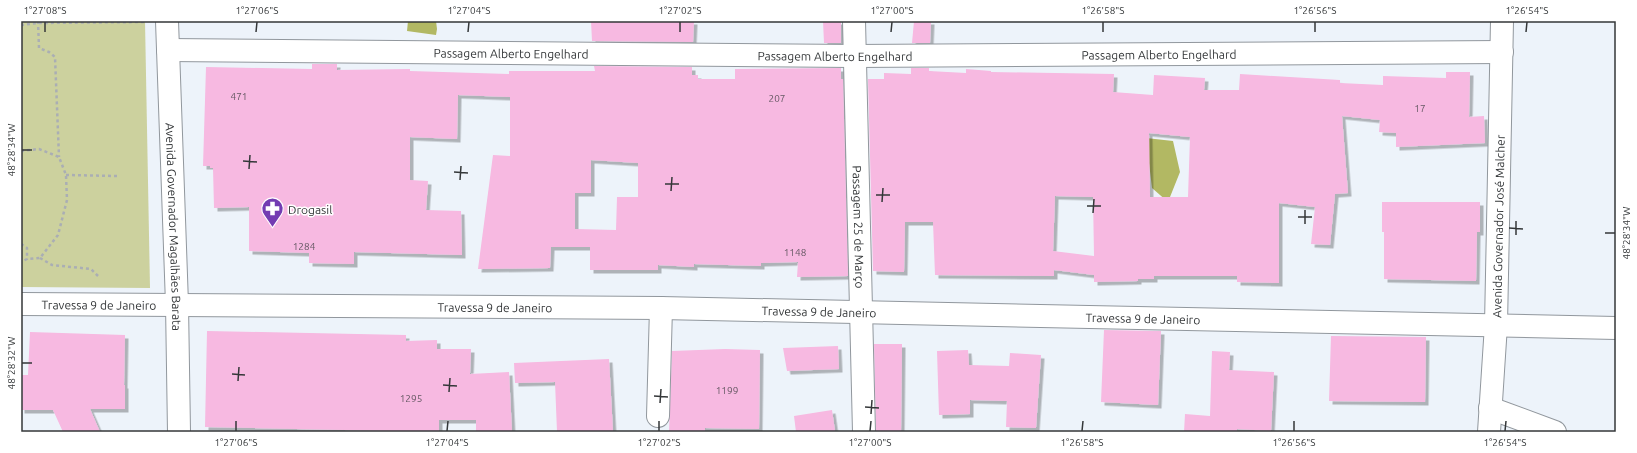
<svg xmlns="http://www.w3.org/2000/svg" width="1637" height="453" viewBox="0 0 1637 453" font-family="Ubuntu,sans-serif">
  <defs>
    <filter id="shadow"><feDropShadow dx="3.5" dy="3.5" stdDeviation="0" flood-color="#0004"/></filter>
  </defs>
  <rect width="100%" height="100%" fill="#edf3fa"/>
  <path fill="#ccd19e" d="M21,21h124l5,267 -129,-1z"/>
  <path fill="#b2b863" d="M408,21h28l1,8 -1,6 -29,-4z
    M1146,138l27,3 7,31 -12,30 -16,-14z"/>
  <path fill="#f7b9e1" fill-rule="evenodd" filter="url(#shadow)" d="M591,21h103l-1,21 -101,-1z
    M823,21h18v22h-17z
    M914,21h17l-1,22h-18z
    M312,64h25v6l73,-1v2l99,3v-3h86l-1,-5 98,1v8h6v4h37v-10l106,-1v11h2l5,197 -51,1 1,-15 -37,1v3l-67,-2v3l-36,-2v5h-68v-23h-39l-1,21 -72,1 15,-114 17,1v-59l-52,-2 -1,44 -47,-2v43l18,1 -2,29 35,1 1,44 -108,-3v12l-45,-1v-10l-60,-2v-44l-35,1 -1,-40h-3v-2h-7l3,-99 106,2zM591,160l47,3v34h-21l-1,33 -41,-1v-36h16z
    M911,68h18v3l37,2v-4l25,2v1l123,2 -1,18 40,3 1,-20 51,3 -1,12h35l1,-16 100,6v3l43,2v-9l63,2v-6h24l-1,45 15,-1 1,27 -89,4v-14l-17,-1 1,-12 -38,-4 6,77 -13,1 -5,51 -19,-1 4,-37 -36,-4v80l-42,-1v-6h-83v3h-16v2l-44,1v-7l-40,-5v6l-119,-1 -2,-53h-28l-1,50 -31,-1 -5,-192h16v-6l27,1zM1149,133l41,4 -2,60h-38zM1055,196l38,1 1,59 -41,-5z
    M1382,202h98v30h-3l-1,49 -92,-2v-47h-2z
    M1104,330l57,1 -3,74 -57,-3z
    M207,331l199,4v6l31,-1v9h34l-1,25 39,-2 3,60h-36v-12h-37v12l-234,-5z
    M30,332l95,3 -1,50h1v24h-35l10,23h-37l-10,-22h-32v-35h7z
    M1331,336l95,1 -1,65 -96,-1z
    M874,344h28l-1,88h-25z
    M838,346l1,23 -52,2 -4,-23z
    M725,349l35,1 -1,79 -54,-1v4h-36l3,-81z
    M968,350l1,15 40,1 1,-13 31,2 -5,73 -30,-1 1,-26 -37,-1v14l-31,1 -2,-64z
    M1212,351l18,1 -1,18 45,2 -3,59 -34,-2v3h-53l1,-18 25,2z
    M609,359l4,73h-56l-2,-50 -40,1 -1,-20z
    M832,410l3,21 -39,1 -2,-16z"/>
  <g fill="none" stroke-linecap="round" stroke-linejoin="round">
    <defs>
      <g id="minor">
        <path id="s1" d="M854,21l10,411"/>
        <path id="s2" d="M168,50l686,6 648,-4"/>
        <path d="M1490,408l65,24"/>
        <path d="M658,416l3,-108"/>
      </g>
      <g id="major">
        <path id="s3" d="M167,21l10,283 2,128"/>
        <path id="s4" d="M21,304l640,4 955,20"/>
        <path id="s5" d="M1489,432l7,-107 6,-304"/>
      </g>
    </defs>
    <use href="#minor" stroke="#91979d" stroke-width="24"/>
    <use href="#major" stroke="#91979d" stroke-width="24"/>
    <path stroke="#aaaeb4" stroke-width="2.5" stroke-dasharray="3 3" stroke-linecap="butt" d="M38,21l1,27 10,4 6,5 4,100
      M21,25l17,-2 106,-1
      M21,151l18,-2 20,8 7,18 1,25 -9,35 -18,23 -13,1
      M66,175l51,1
      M21,244l6,4v11l-6,3
      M40,258l12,7 39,4 7,7"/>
    <use href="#minor" stroke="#fff" stroke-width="22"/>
    <use href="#major" stroke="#fff" stroke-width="22"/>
  </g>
  <path fill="none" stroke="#343739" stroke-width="1.5" d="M45,32v-10M256,32l1,-10M468,32l1,-10M680,32v-10M891,32l1,-10M1103,32v-10M1315,32v-10M1526,32l1,-10M22,150h10M243,161l14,1M249,169l1,-14M454,172l14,1M460,180l1,-14M665,184h14M671,191l1,-14M876,195h14M882,202l1,-14M1087,206h14M1093,213l1,-14M1298,217h14M1305,224v-14M1509,228l14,1M1605,233h10M1516,235v-14M22,363h10M232,374l13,1M238,381l1,-14M443,385l14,1M449,392l1,-14M654,396l14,1M660,403l1,-14M865,407l14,1M871,414l1,-14M236,431v-10M447,431l1,-10M659,431v-10M870,431l1,-10M1082,431l1,-10M1294,431v-10M1505,431l1,-10"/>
  <defs>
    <symbol id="pharmacy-pin" viewBox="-11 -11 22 30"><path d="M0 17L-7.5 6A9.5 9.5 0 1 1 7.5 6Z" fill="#733cb2" stroke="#fff"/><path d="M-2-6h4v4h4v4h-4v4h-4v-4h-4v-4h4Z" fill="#fff"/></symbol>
  </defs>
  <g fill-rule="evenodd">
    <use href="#pharmacy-pin" x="260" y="196" width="25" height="34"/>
  </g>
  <g text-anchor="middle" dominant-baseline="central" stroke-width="3" stroke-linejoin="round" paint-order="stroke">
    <g font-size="10" fill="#655863">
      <text x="239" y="96">471</text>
      <text x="777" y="98">207</text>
      <text x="1420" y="108">17</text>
      <text x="304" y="246">1284</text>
      <text x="795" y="252">1148</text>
      <text x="727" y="390">1199</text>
      <text x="411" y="398">1295</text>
    </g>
    <g font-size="12" fill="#343739" stroke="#fff">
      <text stroke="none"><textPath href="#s2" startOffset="343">Passagem Alberto Engelhard</textPath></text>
      <text stroke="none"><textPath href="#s2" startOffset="991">Passagem Alberto Engelhard</textPath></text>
      <text stroke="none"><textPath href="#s2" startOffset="667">Passagem Alberto Engelhard</textPath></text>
      <text stroke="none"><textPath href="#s3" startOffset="206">Avenida Governador Magalhães Barata</textPath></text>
      <text stroke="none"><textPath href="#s1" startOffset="206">Passagem 25 de Março</textPath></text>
      <text stroke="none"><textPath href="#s5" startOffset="206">Avenida Governador José Malcher</textPath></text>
      <text stroke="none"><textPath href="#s4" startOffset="78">Travessa 9 de Janeiro</textPath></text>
      <text stroke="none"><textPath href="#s4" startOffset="474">Travessa 9 de Janeiro</textPath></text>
      <text stroke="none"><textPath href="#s4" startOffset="798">Travessa 9 de Janeiro</textPath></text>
      <text stroke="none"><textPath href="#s4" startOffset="1122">Travessa 9 de Janeiro</textPath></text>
    </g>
    <g font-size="12" fill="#343739" stroke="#fff" text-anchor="start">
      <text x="288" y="209">Drogasil</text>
    </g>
  </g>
  <rect width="1637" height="453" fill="none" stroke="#ffffff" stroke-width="44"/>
  <rect x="22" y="22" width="1593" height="409" fill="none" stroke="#343739" stroke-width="1.5"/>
  <g font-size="10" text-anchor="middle" fill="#343739">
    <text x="45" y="14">1°27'08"S</text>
    <text x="257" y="14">1°27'06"S</text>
    <text x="469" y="14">1°27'04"S</text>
    <text x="680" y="14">1°27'02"S</text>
    <text x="892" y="14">1°27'00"S</text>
    <text x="1103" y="14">1°26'58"S</text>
    <text x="1315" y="14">1°26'56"S</text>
    <text x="1527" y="14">1°26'54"S</text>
    <text transform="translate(11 150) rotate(-90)" y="4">48°28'34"W</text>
    <text transform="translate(1626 233) rotate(-90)" y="4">48°28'34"W</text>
    <text transform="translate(11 363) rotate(-90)" y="4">48°28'32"W</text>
    <text x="236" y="446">1°27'06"S</text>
    <text x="447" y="446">1°27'04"S</text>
    <text x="659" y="446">1°27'02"S</text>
    <text x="870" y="446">1°27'00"S</text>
    <text x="1082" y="446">1°26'58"S</text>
    <text x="1294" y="446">1°26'56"S</text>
    <text x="1505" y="446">1°26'54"S</text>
  </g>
</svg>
